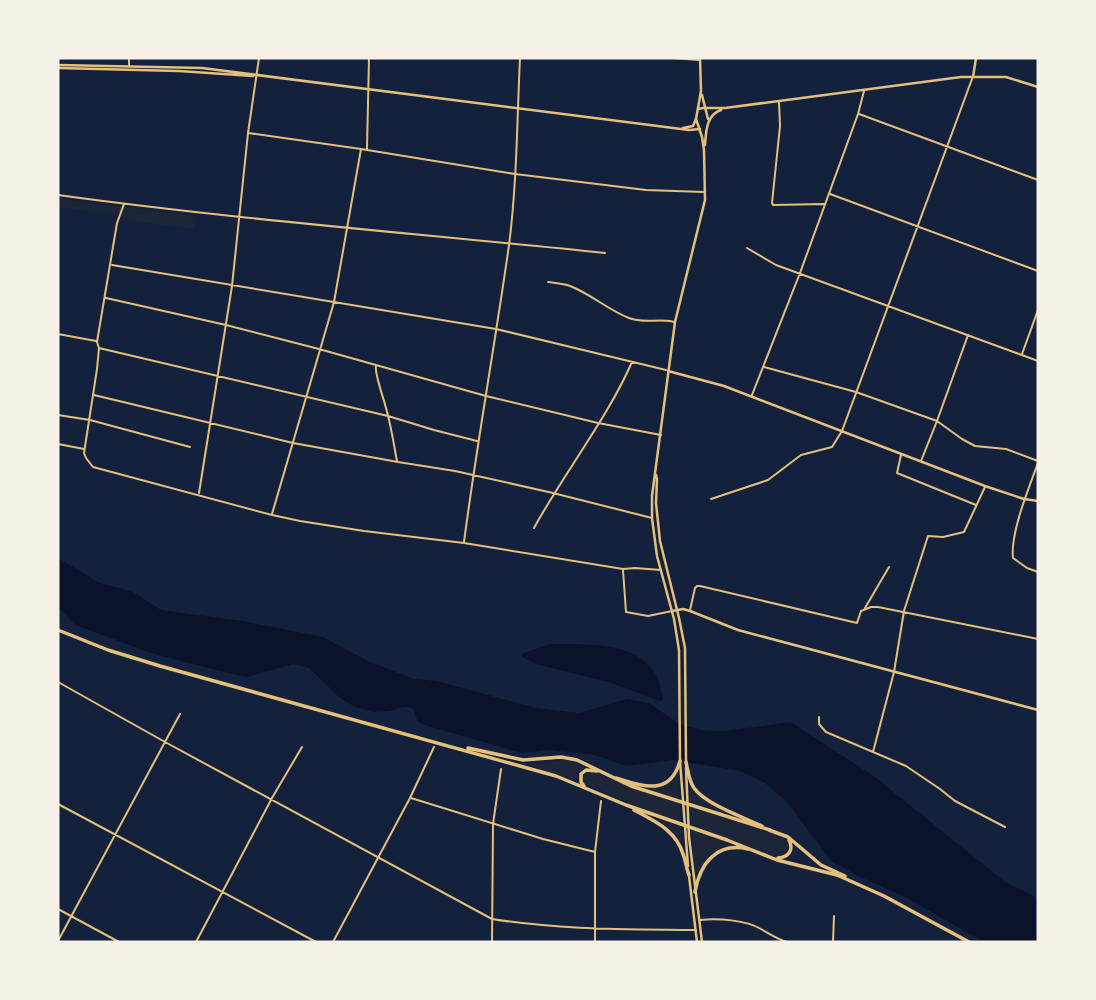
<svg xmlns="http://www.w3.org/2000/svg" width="1096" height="1000" viewBox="0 0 1096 1000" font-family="'PT Serif',serif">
  <rect width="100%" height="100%" fill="#14213d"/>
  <path fill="#1d2539" d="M58,199l137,17 -1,13 -72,-9 -5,-5 -59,-8z
    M561,760l15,3 9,4 -6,5 -2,8 -48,-15z
    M586,771h7l41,18 45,14 2,20 -30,-11 -66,-28 -4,-7z
    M676,777l2,1 1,20 -49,-14c17,4 32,7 46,-7z
    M690,782l5,10 5,4 47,25 -57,-20z
    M690,806l92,32 7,6 -2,9 -7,3 -5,-1 -83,-29z
    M645,815l36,12 1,18 -16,-19z
    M692,830l43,14c-18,5 -28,13 -37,28h-3z"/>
  <path fill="#0b132b" d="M58,558l42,25 33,9 28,18 82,11 80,16 45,24 46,18 23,2 99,27 43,5 48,-14 22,4 30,21 22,6 23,1 67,-9 84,55 130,105 33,16v44h-54l-77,-44 -49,-22 -27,-15 -44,-59 -22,-19 -25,-12 -66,-11 -48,6 -31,-11 -47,-5 -26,3 -101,-29 -4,-4 -3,-10 -5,-3h-6l-13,4 -17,1 -18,-5 -15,-9 -31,-30 -16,-4 -46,13 -19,-4 -77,-20 -76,-28 -17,-18z
    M549,644c35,1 84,-5 106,29 5,7 6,18 8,26l-3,2 -52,-19 -72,-18 -14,-7v-3z"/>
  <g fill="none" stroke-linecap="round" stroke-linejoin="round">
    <path stroke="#e5c07b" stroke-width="2" d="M129,58v8
      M672,58l27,2
      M779,102l1,24 -8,77 1,2 51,-1
      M859,114l179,66
      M248,133l113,16 154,25 131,16 58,2
      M367,149l2,-91
      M830,194l208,77
      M58,195c182,25 365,39 547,58
      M124,204l-7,19 -20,119 2,6 -2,21 -13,84 2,5 7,9 179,48 28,6 64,10 100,12 159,26 12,-1 26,2
      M747,248l29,17 262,96
      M112,265l384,64 170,41
      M548,282c7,1 15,1 22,4 21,8 38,24 59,32 15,6 30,0 45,4
      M106,298l120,27 93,24 167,47 112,27 63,12
      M58,334l38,7
      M99,348l289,68 46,14 43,11
      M1022,354l16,-44
      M376,366c-2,8 10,38 12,50 4,15 6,30 9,45
      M764,367l92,25 81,29 25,18 13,7 31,3 32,12
      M94,395l199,48 105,19 57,9 98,22 99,25
      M752,395l48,-122 58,-159 6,-23
      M58,415l32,5 100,27
      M58,444l26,5
      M901,455l-4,18 79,32
      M921,461l16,-40 31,-86
      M1038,463c-9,24 -28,71 -25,95l14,10 11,4
      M199,493l33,-207 16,-153 11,-75
      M711,499l57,-19 33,-25 31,-8 10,-16 130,-352
      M272,514l62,-212 27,-153
      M534,528c30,-55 73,-109 98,-166
      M464,542c13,-99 31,-198 45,-297 8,-62 8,-125 11,-187
      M623,570l3,42 22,4 24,-5
      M865,608l24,-41
      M690,610l5,-22 2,-2h3l157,37 4,-12 10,-4h7l160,32
      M58,682l107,60 327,177c68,11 136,10 204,11
      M819,717v7l7,8 80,34 34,23 15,12 50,26
      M873,752l21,-80 10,-61 24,-75 15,1 21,-5 21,-45
      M411,798l132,41 52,13
      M58,804l258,138
      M58,909l61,33
      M700,920c18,-2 46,0 61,9 9,5 16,10 26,13
      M58,941l122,-227
      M196,942l76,-144 30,-51
      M333,942l77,-144 24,-51
      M492,942l1,-118 8,-55
      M595,942v-90l6,-51
      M833,942l1,-26"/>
    <path stroke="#e5c07b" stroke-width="2.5" d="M58,65l144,3 487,62 11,-1
      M58,68l121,3 74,5
      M973,77l3,-19
      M683,128l10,-2 3,-7
      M668,371l56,15 261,100 39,13 14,2
      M672,611l11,-2 7,2 48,19 300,80"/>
    <path stroke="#e5c07b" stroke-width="2.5" d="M702,95l6,24
      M698,109l5,-1h22l236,-31h45l32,10
      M705,145c1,-13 1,-30 16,-35
      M656,475l1,4 -1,24 4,38 19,77 6,30 1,113
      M686,768l3,69 13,105
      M688,866l-8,-105 -1,-111 -5,-31 -17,-63 -5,-38v-22l23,-174 30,-122 -1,-50 -2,-13 -6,-18 5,-28 -1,-33
      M689,876l8,66"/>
    <path stroke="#e5c07b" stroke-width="3.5" d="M58,630l50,20 52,16 396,110 70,29 101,35 50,20 60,15 47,21 85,46
      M468,748l55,12 38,-3 16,3 54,26 139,44
      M686,762c2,9 3,19 8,26 11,16 51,30 68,38
      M616,778c27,8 54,19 64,-17
      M584,786l-3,-4v-8l5,-4 11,1
      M634,810c20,11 42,20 49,44 3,7 3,14 6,21
      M769,830l19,7 33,28 24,11
      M778,858c11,-1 16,-8 11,-18
      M695,892c5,-29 22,-50 53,-43"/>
  </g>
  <rect width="1096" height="1000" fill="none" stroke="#f6f1e7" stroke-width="119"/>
</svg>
